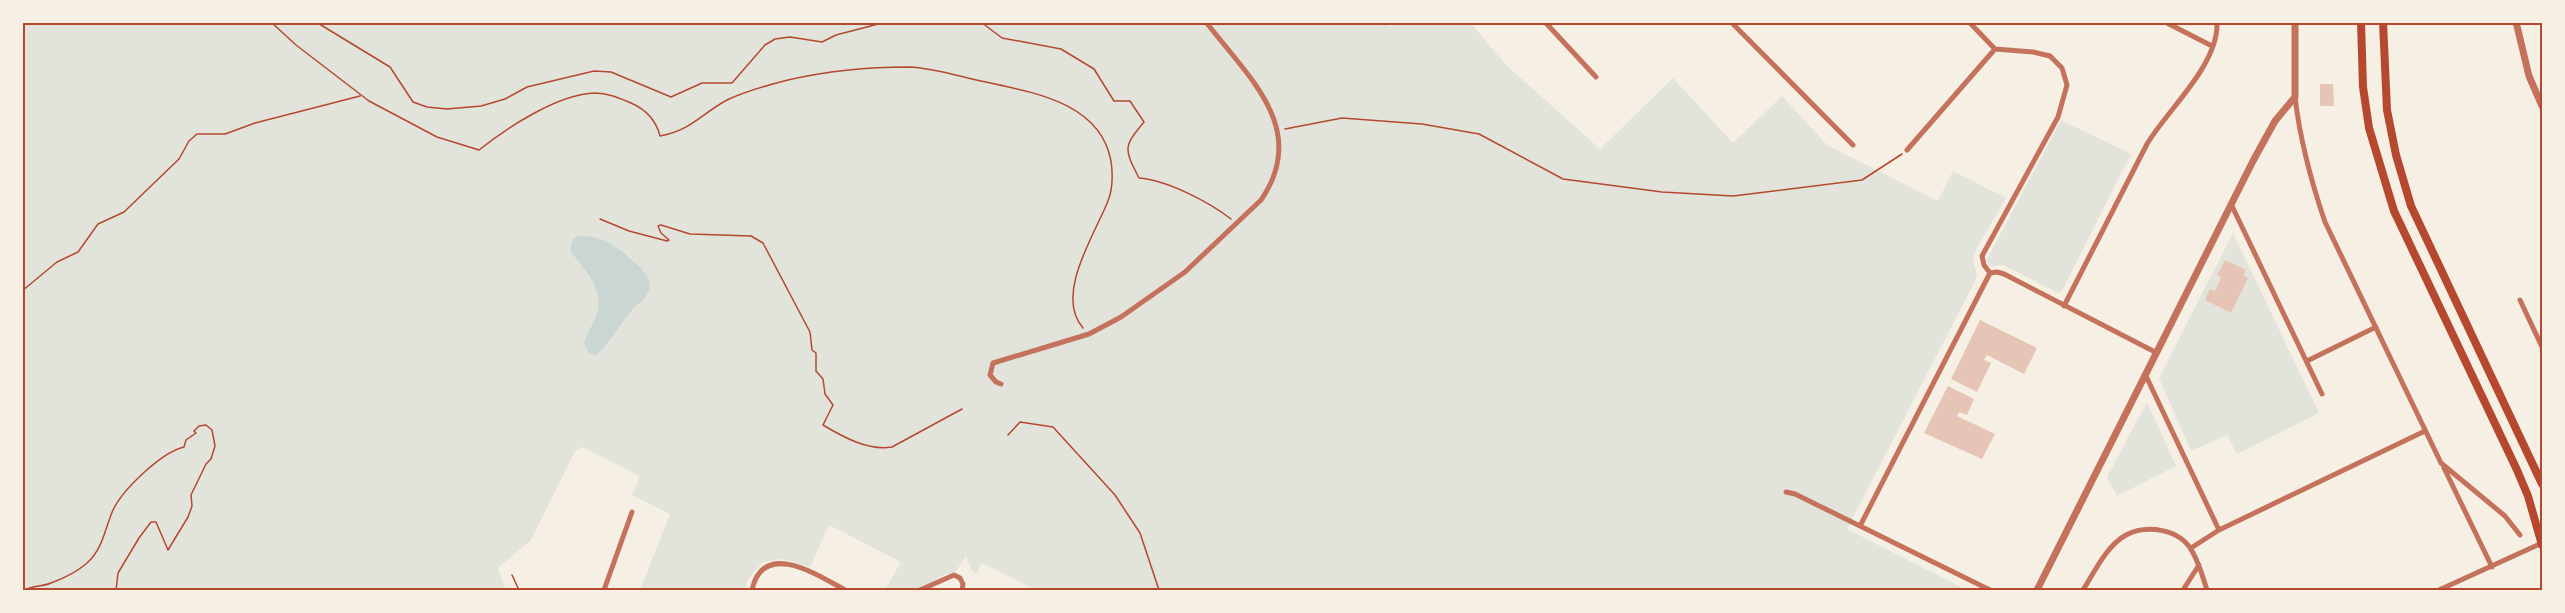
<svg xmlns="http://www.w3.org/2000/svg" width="2565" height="613" viewBox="0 0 2565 613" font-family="'PT Sans Narrow',sans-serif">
  <rect width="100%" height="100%" fill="#f6efe4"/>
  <path fill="#e2e4dc" d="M1381,22l10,5 2,-4 77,-1 35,42 95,85 73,-71 60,65 49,-47 45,49 111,56 15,-30 53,27 -29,50 -4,12 4,15 -2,6 -128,248 120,61h-931l-54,-27 -6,11 -4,-3 -6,-15 -10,15 -12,4 -28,15h-31l16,-28 -72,-37 -19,42 -27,-8 -20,3 -15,17 -3,9 -6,2h-99l30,-76 -38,-19 8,-19 -58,-29 -8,6 -43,87 -33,28 8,22h-483l-1,-567z
    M2061,120l70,34 -69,137 -4,2 -55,-28 -13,1 -4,-5z
    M2233,233l86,180 -82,41 -10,-19 -36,16 -32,-73z
    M2147,402l29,64 -59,30 -10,-19z"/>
  <path fill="#c9d6d2" d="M580,236c20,0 32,7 46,19 10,9 30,23 22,38 -4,7 -11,11 -16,17 -11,13 -20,28 -31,41l-6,4 -6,-2 -5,-10c3,-10 10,-20 13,-30 7,-28 -14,-43 -27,-63l3,-12z"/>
  <path fill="#e6c5b7" d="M2320,84h13l1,22h-14z
    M2225,260l21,10 -3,5 5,3 -17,35 -26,-13 5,-11 5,2 6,-13 -4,-3z
    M1980,320l57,28 -13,26 -37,-19 -3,5 7,3 -14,29 -26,-13z
    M1948,386l26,13 -7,16 -8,-3 -2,4 38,18 -13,25 -58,-26z"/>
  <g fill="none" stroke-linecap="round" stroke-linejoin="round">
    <path stroke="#b5482f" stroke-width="1.5" d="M271,22l25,23 73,56 68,36 42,13c29,-23 79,-56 116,-57 13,0 24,5 36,10 16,7 25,17 29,33 32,-6 41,-22 67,-36 19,-9 41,-15 61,-20 39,-9 81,-13 121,-13 24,1 49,9 72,14 49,11 119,20 130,80 2,14 2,27 -3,40 -13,33 -54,94 -25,127
      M316,22l74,45 23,35 14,5 20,2 34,-3 24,-7 22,-12 67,-16 17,1 60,25 31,-14h30l33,-38 10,-6 15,-2 32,5 14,-7 50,-13
      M981,22l21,16 59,11 33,20 20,32h16l14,21c-21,25 -20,27 -5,56 28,2 70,24 92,41
      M1285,129l57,-11 80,6 57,10 84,45 99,13 71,4 129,-16 40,-26
      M600,219l29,12 38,10 2,-1 -8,-7 -3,-7 3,-1 29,9 61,2 12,7 47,89 2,18 4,3v18l7,8 2,15 8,11 -10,20c20,12 45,26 69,22l70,-38
      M22,291l35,-29 21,-10 20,-28 26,-12 55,-53 10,-18 8,-7h28l30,-11 105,-27
      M1008,435l12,-13 33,5 62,68 25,38 19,57
      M512,575l7,15
      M25,590c8,-5 17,-3 26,-7 11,-4 27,-12 36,-20 16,-14 18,-35 26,-53 10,-21 49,-58 71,-63l2,-7 10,-7 -2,-2 5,-5 7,-1 6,5 3,16 -4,13 -5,5 -15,31 1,11 -4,11 -20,33 -12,-28h-5l-12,16 -21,35 -2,17"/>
    <path stroke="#c5725c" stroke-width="5" d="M1545,22l51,55
      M1731,22l122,123
      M1969,22l26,27 38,3 17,4 12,12 5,17 -9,32 -76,139 2,9 6,8
      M2165,22l47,24
      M2295,97c5,43 16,84 30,125l116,241 64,53 15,19
      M1907,150l88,-101
      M2232,206l90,188
      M1990,273l7,-1 7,2 153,79
      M2520,300l22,47
      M2064,306l83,-162c20,-34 72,-79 70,-122
      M2307,361l69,-34
      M2146,376l73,154
      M1001,384l-5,-2 -6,-7 3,-12 96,-29 32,-17 64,-45 76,-72c49,-71 -13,-123 -55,-178
      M2444,468l48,99
      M1786,492l9,2 195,96
      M1860,526l130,-253
      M2191,548l28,-18 206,-99
      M604,590l28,-78
      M752,590c11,-51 66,-15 93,0
      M920,590l34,-15 6,3 3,6 -1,6
      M2083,590c11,-17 23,-44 43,-55 21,-11 54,-6 66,16 7,12 11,26 15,39
      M2183,590l16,-25
      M2439,590l103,-47"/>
    <path stroke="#c5725c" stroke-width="7" d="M2516,22l13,54 13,30
      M2037,590l216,-429 22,-40 20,-24v-75"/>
    <path stroke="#b5482f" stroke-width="8" d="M2361,22l2,65 6,41 25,83 123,259 11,26 14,49
      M2383,22l4,88 9,45 15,51 131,278"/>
  </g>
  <rect width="2565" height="613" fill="none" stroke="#f6efe4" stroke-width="48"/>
  <rect x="24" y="24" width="2517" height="565" fill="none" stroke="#b5482f" stroke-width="2"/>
</svg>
